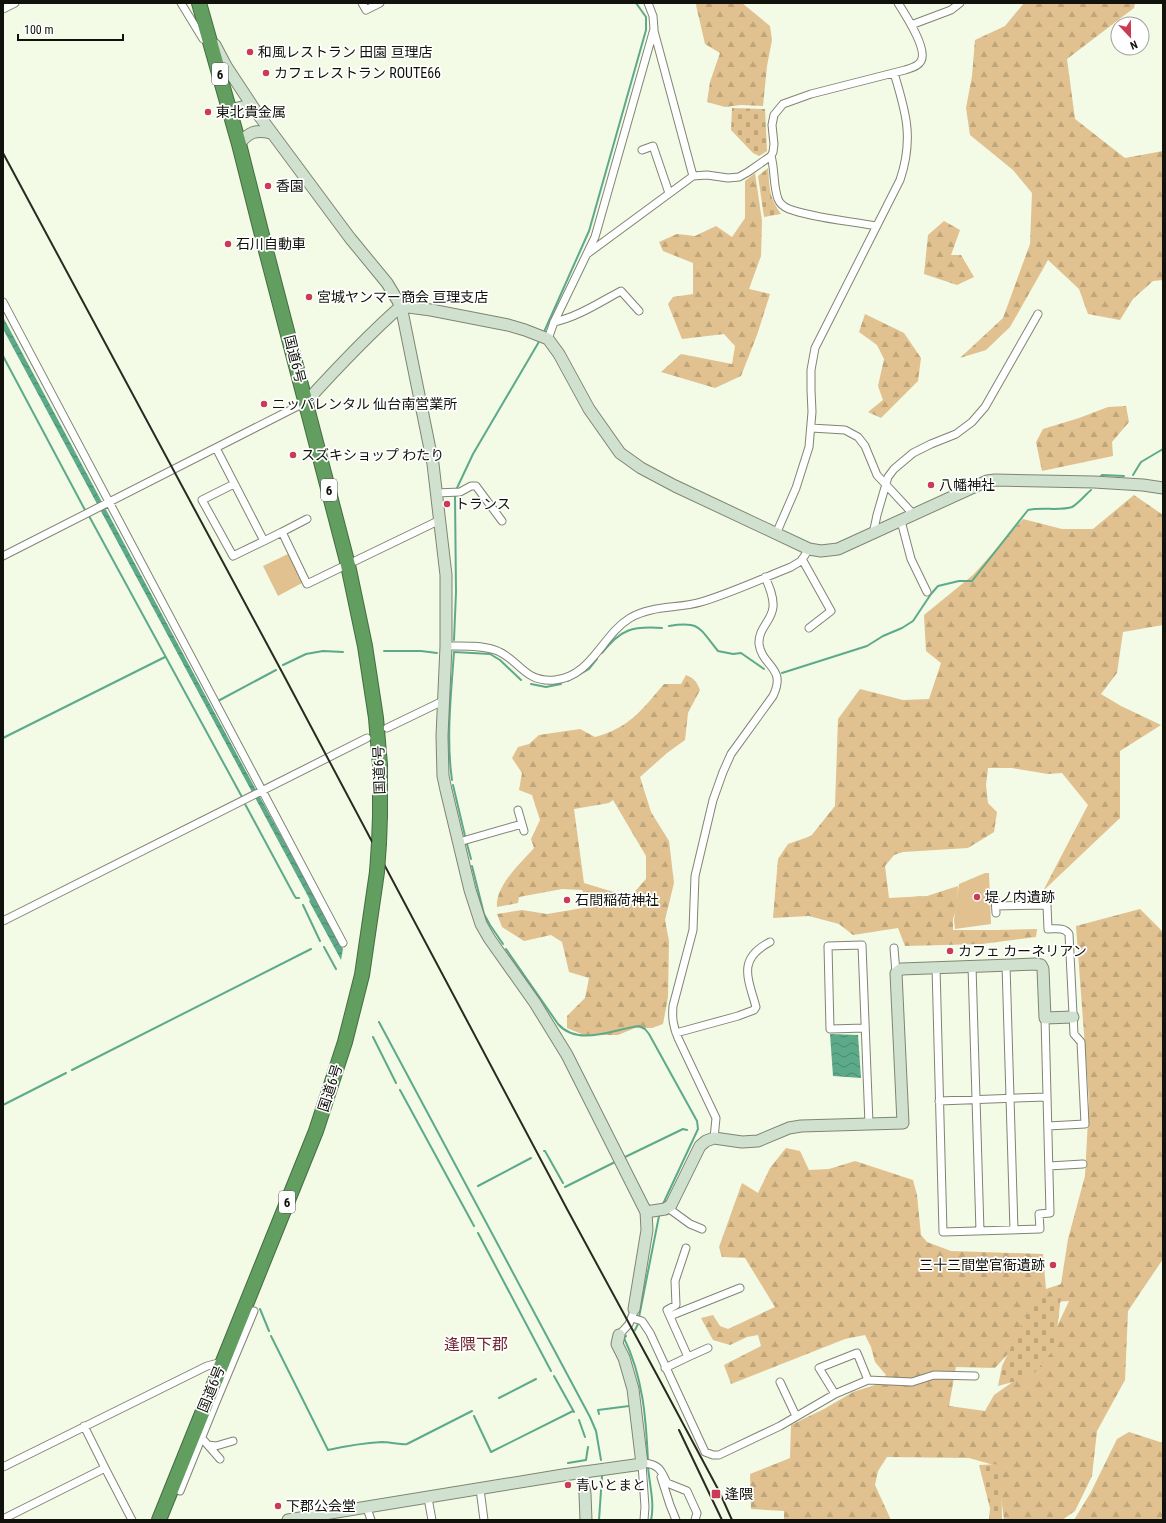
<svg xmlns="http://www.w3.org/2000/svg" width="1166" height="1523" viewBox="0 0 1166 1523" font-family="'Roboto Condensed','Noto Sans JP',sans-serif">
  <defs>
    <pattern id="forest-firs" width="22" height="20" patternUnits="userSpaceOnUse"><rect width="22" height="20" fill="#e0c18f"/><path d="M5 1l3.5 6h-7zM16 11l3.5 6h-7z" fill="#bfa57a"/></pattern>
    <pattern id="cemetery-stones" width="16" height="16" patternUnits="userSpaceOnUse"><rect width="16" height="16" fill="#e0c18f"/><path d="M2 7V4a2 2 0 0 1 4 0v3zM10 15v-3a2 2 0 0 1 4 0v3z" fill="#bfa57a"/></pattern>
    <pattern id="water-waves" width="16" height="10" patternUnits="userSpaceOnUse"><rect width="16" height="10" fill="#5daa8a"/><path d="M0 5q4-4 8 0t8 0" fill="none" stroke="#4b896f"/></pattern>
  </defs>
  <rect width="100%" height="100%" fill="#f3fae6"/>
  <path fill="#e0c18f" d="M288,554l14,29 -24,13 -15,-30z
    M985,873h4l2,51 -36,5 -1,-9 5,-36z"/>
  <path fill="url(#forest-firs)" fill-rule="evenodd" d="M697,3h45l28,23 2,14 -5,26 -4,40 -22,-1 -16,2 -18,-5 3,-20 10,-29 -15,-9 -9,-39z
    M1024,3h111l-1,5 -67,51 8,60 50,39 38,-7v129l-10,1 -20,18 -13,21 -32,-6 -9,-25 -31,-29 -38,67 -24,23 -26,8 43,-40 27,-74 2,-51 -19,-23 -43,-35 -4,-27 6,-32 3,-36 30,-14z
    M755,173l7,48 -1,35 -12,33 21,5 -13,41 -16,41 -26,12 -54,-16 20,-18 51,10 3,-18 -11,-12 -42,5 -14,-35 5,-7 20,-3v-31l-30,-12 -4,-9 18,-8 18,2 21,-10 16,11 13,-19v-37z
    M944,221l16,9 -9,25h10l13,22 -17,8 -33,-11 4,-39z
    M865,314l39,19 17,25 -3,23 -37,37 -13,-6 15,-12 -5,-14 6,-27 -7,-14 -18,-13z
    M1126,406l3,16 -17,20 1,14 -71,15 -6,-29 7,-13 36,-11 29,-11z
    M1134,495l29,20v110l-40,7 -6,41 -16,21 20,12 40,19 -41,26v67l-77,73 45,-86 -26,-32 -14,1 -36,-6h-24l-2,17 2,18 9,9 -3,20 -26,16 -65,4 -9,3 -9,11 4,32 38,-2 31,-10 -1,21 -4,12v11h43l41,-1 -1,8 -54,7 -77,2 -7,-18 -45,7 -14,-11 -30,-8 -36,2 5,-59 10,-15 23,-8 24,-30 3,-87 22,-30 43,11 26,-1 12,-36 -15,-12 -2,-36 49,-40 50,-56 39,10h31z
    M686,675c8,3 11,7 14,15l-12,23 -3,27 -18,13 -27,24 11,35 18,29 5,42 -9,37 4,21 -1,56 -5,27 -11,4h-17l-17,7h-34l-17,-7v-12l18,-18 4,-20 -20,-6 -7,-30 -11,-7 -27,6 -22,-14 -5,-13 25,-4 25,4 42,-7 -7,-17 -20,-1 -43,8 -1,6 -21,4c-2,-21 24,-44 37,-59l-3,-9 9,-19 -8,-25 -13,-5 3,-17 -10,-15 6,-11 11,-3 10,-9 41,-6 15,8c34,-9 47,-27 69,-53h17zM613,800l33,56v23l-16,18 -46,-14 -10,-74 35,-6z
    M1140,909l23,23v327l-35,52 -3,69 -28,51 -5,45 -17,35 -13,9h-58l-7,-54 -28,-8 -82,-1 -9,14 -3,14 16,35h-107v-9l-33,-2 -1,-35 40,-16 1,-33 33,-16 29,-17 25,-8 8,-9 -11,-13 -4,-15 -6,-12 -20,4 -114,45 -7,-19 37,-19 -3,-11 -11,2 -17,8 -17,-5 -12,-22 12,-3 7,11 8,3 47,-22 -30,-49 -23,-1 -3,-10 23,-64 16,10 12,-25 16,-20 14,3 9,19 20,-1 26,-8 58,19 4,15 4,40 6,7 24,9 92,3 3,35 15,-5 7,-45 17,-63 4,-75 -13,-175zM1069,1301l-29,62 -46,32 -9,16 -36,-5 7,-39 39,1 26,-28 13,-37z
    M1129,1432l31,10h3v76l-2,2h-87l17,-28 26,-53z"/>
  <path fill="url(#cemetery-stones)" d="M732,108l33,1 2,42 -8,5 -6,-3 -22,-23z
    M768,168c2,21 0,27 13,46l-17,3 -6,-41z
    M1061,1296l-6,52 -24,29 -33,9 4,-20 33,-69z
    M1001,1464l1,56h-13l1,-12 -11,-43z"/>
  <path fill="url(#water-waves)" d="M3,317l239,447 101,185 -2,11 -32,-59 1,-1 -307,-571z
    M830,1034l28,1 3,43 -28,-2z"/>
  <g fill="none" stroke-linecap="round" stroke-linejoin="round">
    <path stroke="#5daa8a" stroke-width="2" d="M544,332l45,-101 57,-201v-13l-10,-14
      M3,356l82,154
      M1133,475l8,-13 22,-13
      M1100,477l2,-2 22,1
      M457,488l16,-34 67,-114
      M89,516l153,281
      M669,626c32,-5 30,2 49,25l15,3 8,-1 23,16
      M454,640l2,-48 -1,-96
      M384,651h37l16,2
      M602,653c19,-24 30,-27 60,-25
      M283,665l23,-11 17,-3 20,1
      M782,673l85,-27 16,-10 19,-8 11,-7 18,-27 7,-8 21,-5h13l56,-71c12,-3 35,1 44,-3 6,-3 13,-12 19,-17
      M568,681l21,-12 8,-10
      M531,684l15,3 15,-3
      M218,701l58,-31
      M3,738l162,-81
      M452,780c-6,-42 -1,-85 2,-128l36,2 10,6 21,20
      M453,785l12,51
      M245,804l49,91 2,3h3
      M467,844l4,15
      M472,866l12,48 6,11 13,19
      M303,905l17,36
      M324,947l12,22
      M506,949l52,75c20,23 56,5 81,2l6,3 4,5 48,87 1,8 -35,75
      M379,1022l211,395 6,14 5,29
      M373,1037l23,46
      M72,1070l239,-121
      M400,1090l74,136
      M3,1105l63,-32
      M544,1151h1l18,32
      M623,1158l60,-29 4,1
      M478,1186l53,-28
      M565,1187l50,-25
      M478,1233l73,138
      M260,1309l9,22
      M639,1317l20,-101
      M635,1330l3,-6
      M271,1336l57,114c18,-4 35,-7 54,-8 8,0 16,3 25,2l65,-33
      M626,1336l-2,2c19,39 22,80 24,123
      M554,1376l20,36
      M499,1398l37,-19
      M599,1414l-1,-4 31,-4
      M474,1416l17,36 82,-41
      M579,1420l6,17
      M568,1463l18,-3 2,-13
      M648,1466c1,17 7,37 3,54
      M599,1520l3,-44"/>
    <defs>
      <path id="street" d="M181,3l22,36
        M362,3l4,7 14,-7
        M3,9l12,-6
        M911,25l40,-15 9,-7
        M654,31l39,145
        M642,150l11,-4 16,47
        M771,156c4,14 2,29 7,43 2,5 6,8 11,10 24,9 61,12 87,17
        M587,254l106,-78 14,-1 21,3 11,-1 9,-5 23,-16 2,-4 1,-8 -2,-19 2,-10 9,-11 28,-10 94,-24c5,-2 13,-3 16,-9 7,-12 -16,-47 -23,-58
        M3,302l340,641
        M554,322c24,-5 46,-20 67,-31l18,20
        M548,339l6,-17 41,-85 59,-208 -1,-13 -5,-13
        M811,428l34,2 13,7 7,9 12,29 37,40
        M216,448l48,93 18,-9 25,52 35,-17
        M234,484l-32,16 31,56 31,-15
        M436,493l24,-1 11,-6h5l26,35
        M901,521l10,38 16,33
        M282,532l25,-13
        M776,534l20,-46 13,-41 3,-35 -1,-22v-20l4,-22 85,-168c14,-41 6,-68 -6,-107
        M873,534l4,-19 11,-38 6,-8 19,-16 18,-9 25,-10 16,-12 13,-15 53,-93
        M3,556l303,-154
        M802,559l29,52 -22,17
        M355,561l85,-41
        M446,646c16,0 34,-1 49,4 24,8 28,33 60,30 37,-4 47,-45 75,-62 22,-13 47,-9 71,-16 30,-9 60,-23 90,-35l10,-6 8,-12
        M387,728l56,-27
        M518,810l6,21
        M459,842l63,-18
        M995,898l1,15
        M996,906l51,-1 1,24c8,0 16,-2 21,5l5,100 7,8 4,82 -37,2
        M3,921l364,-183
        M894,948l2,25
        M1006,965l8,265
        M972,966l8,265
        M936,967l7,265 97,-3 -1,-15 11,-1 -5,-195
        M865,1028l-35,1 -2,-83 34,-1 7,179
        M676,1033l62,-17 16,-6 2,-3c-8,-29 -19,-48 14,-65
        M939,1101l107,-4
        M714,1138l2,-20 -38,-80c-5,-12 -6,-20 -5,-32l20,-76 2,-54 18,-76 10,-28 8,-18 42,-58c14,-29 -11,-29 -14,-52 -1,-16 13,-23 14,-37 1,-10 -4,-21 -8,-30
        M1049,1166l34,-2
        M668,1208l22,16 12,5
        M670,1316l70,-28
        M632,1318l10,3 8,12 55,119 8,3h6l61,-29 55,-32 33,-14 44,2 22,-7 41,1
        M619,1335l10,-11 4,-10
        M688,1357l20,-9
        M665,1368l23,-11 -21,-47 9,-5 -1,-24 11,-33
        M780,1382l16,34
        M835,1394l-16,-26 38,-15 11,27
        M84,1426l21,42
        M200,1436l20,23
        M208,1445l8,1 17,-5
        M642,1464l3,-1c15,2 16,8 22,20l20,8 10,22 -2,7
        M642,1464l3,43 -1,13
        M3,1467l204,-101 15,-4
        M661,1477l9,28 6,15
        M480,1489l4,31
        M180,1491l36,-89 38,-91
        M428,1498l4,22
        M367,1508l4,12
        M3,1519l102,-51 27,52"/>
      <path id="secondary" d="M215,45l11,21 29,44
        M230,110l12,-3 13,3 95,128 37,45 14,23 32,158 13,111v71l-4,90 1,40 3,14 24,100 11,34 8,14 46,65 32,52 79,157 1,18 -13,79
        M239,144c10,-12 17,-15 32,-11
        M306,402c30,-33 61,-66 95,-96l30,4 77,15 17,5 23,9 11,15 30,55 31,44 21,15 34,18 134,63 12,2 17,-2 149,-68 8,-1 99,2 49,3 20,3
        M646,1212l19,-3 6,-4 29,-59 6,-5 8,-3 28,4 16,-1 31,-13 12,-2 102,-3 -7,-150 5,-4 134,-5 6,1 2,4 2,49 28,-1
        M582,1472l3,22 1,26
        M288,1520l275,-45 79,-11 -9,-75 -9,-31 -7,-14 2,-9"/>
      <path id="highway" d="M199,3l40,141 25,99 84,322 17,81 11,72 4,47v51l-1,27
        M159,1520l157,-389 29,-89 17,-67 15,-103"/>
    </defs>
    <use href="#street" stroke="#7f8573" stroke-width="9"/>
    <use href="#secondary" stroke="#7f8573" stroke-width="13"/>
    <use href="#highway" stroke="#456d42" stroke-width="16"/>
    <use href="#street" stroke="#fff" stroke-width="7"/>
    <use href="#secondary" stroke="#d0e2cf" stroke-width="11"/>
    <use href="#highway" stroke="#619e5f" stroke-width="14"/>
    <path stroke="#282b22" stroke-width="2" d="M3,153l279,519 285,537 90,166 62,116 13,29
      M679,1430l43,90"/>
    <defs>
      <path id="highway-bridge" d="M377,872l2,-29"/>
    </defs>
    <use href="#highway-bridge" stroke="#456d42" stroke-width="16" stroke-linecap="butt"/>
    <use href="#highway-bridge" stroke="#619e5f" stroke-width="14"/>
  </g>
  <g fill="#cb3b55" stroke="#fff" stroke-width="1.5">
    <circle cx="250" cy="52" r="4"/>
    <circle cx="266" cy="73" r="4"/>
    <circle cx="208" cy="112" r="4"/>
    <circle cx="268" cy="186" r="4"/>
    <circle cx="228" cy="244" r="4"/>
    <circle cx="309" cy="297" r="4"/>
    <circle cx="264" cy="404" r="4"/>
    <circle cx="293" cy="455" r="4"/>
    <circle cx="931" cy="485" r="4"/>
    <circle cx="447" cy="504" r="4"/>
    <circle cx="977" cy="897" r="4"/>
    <circle cx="567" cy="900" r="4"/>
    <circle cx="950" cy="951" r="4"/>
    <circle cx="1053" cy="1265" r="4"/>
    <circle cx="568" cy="1485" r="4"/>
    <rect x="711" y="1489" width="10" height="10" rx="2"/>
    <circle cx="278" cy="1506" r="4"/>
  </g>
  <g text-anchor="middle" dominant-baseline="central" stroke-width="3.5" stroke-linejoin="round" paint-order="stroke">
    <g fill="#fff" stroke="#585954" stroke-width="1">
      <rect x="212" y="63" width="16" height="22" rx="3"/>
      <rect x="321" y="479" width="16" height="22" rx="3"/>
      <rect x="279" y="1191" width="16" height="22" rx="3"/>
    </g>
    <g font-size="13" font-weight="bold" fill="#10120b">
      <text x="220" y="74">6</text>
      <text x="329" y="490">6</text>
      <text x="287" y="1202">6</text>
    </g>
    <g font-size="14" fill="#10120b" stroke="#fff" text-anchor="start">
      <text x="258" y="52">和風レストラン 田園 亘理店</text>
      <text x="274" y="73">カフェレストラン ROUTE66</text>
      <text x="216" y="112">東北貴金属</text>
      <text x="276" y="186">香園</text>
      <text x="236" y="244">石川自動車</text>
      <text x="317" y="297">宮城ヤンマー商会 亘理支店</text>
      <text x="272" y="404">ニッパレンタル 仙台南営業所</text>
      <text x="301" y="455">スズキショップ わたり</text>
      <text x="939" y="485">八幡神社</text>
      <text x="455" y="504">トランス</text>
      <text x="985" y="897">堤ノ内遺跡</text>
      <text x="575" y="900">石間稲荷神社</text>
      <text x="958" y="951">カフェ カーネリアン</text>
      <text x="1045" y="1265" text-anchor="end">三十三間堂官衙遺跡</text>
      <text x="576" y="1485">青いとまと</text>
      <text x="725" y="1494">逢隈</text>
      <text x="286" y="1506">下郡公会堂</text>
    </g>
    <g font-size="14" fill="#10120b" stroke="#fff">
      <text transform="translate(295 359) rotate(76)">国道6号</text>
      <text transform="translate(379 770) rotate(-92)">国道6号</text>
      <text transform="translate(330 1088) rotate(-72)">国道6号</text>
      <text transform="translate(211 1389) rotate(-68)">国道6号</text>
    </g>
    <g font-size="16" fill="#712a34" stroke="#fff">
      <text x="476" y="1344">逢隈下郡</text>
    </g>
  </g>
  <rect width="1166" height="1523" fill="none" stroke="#10120b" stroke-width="8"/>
  <g transform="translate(1130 36) rotate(158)"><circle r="19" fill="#ffffff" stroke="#9fa09d"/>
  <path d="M0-3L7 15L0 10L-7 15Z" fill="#cb3b55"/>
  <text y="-6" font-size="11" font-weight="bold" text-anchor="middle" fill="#10120b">N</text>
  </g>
  <path d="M18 34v6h105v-6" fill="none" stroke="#10120b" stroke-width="2"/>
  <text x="24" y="34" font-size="12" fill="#10120b" stroke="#ffffff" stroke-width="3" paint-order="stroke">100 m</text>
</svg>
